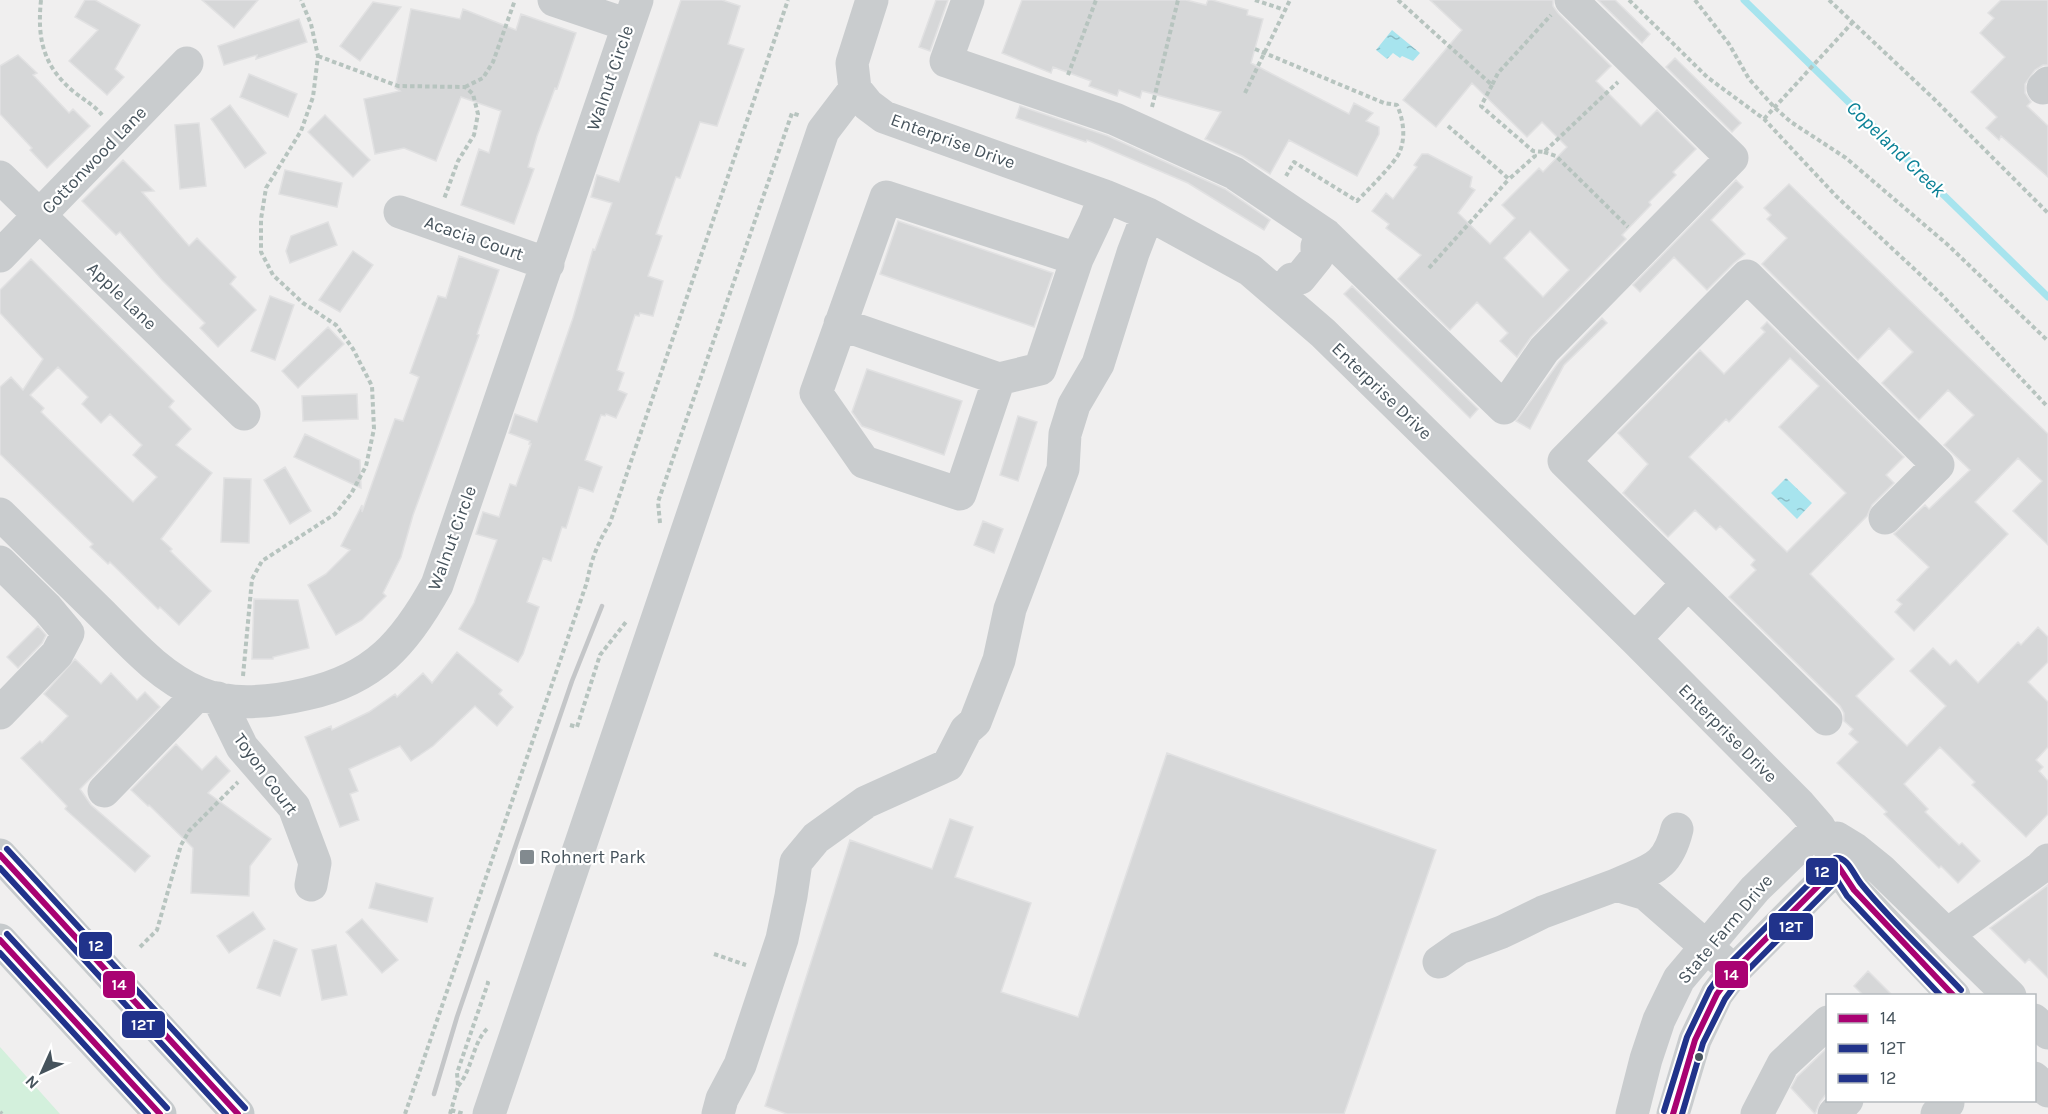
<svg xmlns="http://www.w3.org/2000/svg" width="2048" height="1114" viewBox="0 0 2048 1114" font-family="Karla,sans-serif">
  <defs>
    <pattern id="water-ripples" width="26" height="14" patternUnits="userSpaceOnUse" patternTransform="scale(1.5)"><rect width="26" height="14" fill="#a7e4ee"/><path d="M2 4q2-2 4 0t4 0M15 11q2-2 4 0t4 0" fill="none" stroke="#8abbc4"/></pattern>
  </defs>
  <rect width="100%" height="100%" fill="#f0efef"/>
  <path fill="#d3f0dc" d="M0,1047l60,67h-60z"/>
  <path fill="url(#water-ripples)" d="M1392,30l28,23 -7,8 -11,-5 -2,2 -7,-5 -6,6 -11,-9z
    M1786,478l26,25 -15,16 -26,-26z"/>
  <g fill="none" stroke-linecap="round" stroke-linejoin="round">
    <path stroke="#a7e4ee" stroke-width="7" d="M1744,0l304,297"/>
  </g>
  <path fill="#d6d7d8" stroke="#e1e1e2" stroke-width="1.5" fill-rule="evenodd" d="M85,0h10l45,25 -25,44 9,8 -17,18 -38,-34 29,-31 -23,-13z
    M202,0h56l-24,28z
    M681,0h41l18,6 -12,38 16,5 -27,77 -17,-4 -20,56 -4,-1 -20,57 6,2 -14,40 15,5 -10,35 -13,-3 -1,3 -4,-1 -18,55 7,3 -6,17 9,4 -11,24 -10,-4 -1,2 -4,-1 -16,45 17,7 -9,25 -14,-5 -13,41 -4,-1 -11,34 -8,-3 -16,44 12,5 -16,47 -5,8 -59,-33 15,-26 23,-63 -21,-6 7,-22 16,5 11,-33 6,2 15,-42h-2l1,-3 -21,-8 6,-19 22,8 36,-104 20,-69 2,1 17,-47 -21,-6 6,-22 22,7z
    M936,0h12l-18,51 -11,-4z
    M1022,0h164l20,5 2,-5h4l36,10 -1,5 16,4 -12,44 98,51 5,-11 19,10 -7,8 13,6v7l-22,42 -68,-36 -19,34 -28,-18 -37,-17 16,-27 -79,-21 -2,7 -21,-8 -2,6 -28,-10 2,-5 -38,-14 -2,6 -49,-20z
    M1430,0h123v6l5,7 53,53 -15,15 45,45 16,-16 39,39 -23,23 3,3 -27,27 2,3 -29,30 4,4 -95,98 -14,20 -17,-16 8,-8 -31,-31 -27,28 -52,-51 23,-24 -35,-27 3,-4 -17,-13 14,-18 7,6 24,-32 -3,-2 8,-11h6l44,23 -2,10 5,3 -17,23 32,31 25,-26 -13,-13 37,-37 4,4 24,-25 -25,-25 -15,15 -55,-54 -36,44 -33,-27 59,-70zM1530,231l39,39 -26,27 -39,-39z
    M1598,0h17l35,34 -8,9z
    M2001,0h47v65h-5l-8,5 -10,14v9l6,9 -4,4 21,20v51l-47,-41 -2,4 -13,-12 11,-11 -26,-25 34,-35 -25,-24 14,-15 -6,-5z
    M373,2l28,5 -41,54 -20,-15z
    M411,9l49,10 3,-10 53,21 5,-16 55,19 -19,56 -2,-1 -18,48 -9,31 6,2 -20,55 -53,-19 18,-56 10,4 12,-42 -40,-14 -25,64 -32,-13 -29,6 -11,-55 36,-8 -5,-3z
    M299,19l8,23 -51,17 1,-4 -33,10 -6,-19z
    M18,55l19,18 -4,2 36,38 4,-4 17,17 -43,42 -17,-18 2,-2 -32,-34v-48z
    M1675,58l66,65 -9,9 -66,-65z
    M249,74l48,20 -9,23 -48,-20z
    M230,105l36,48 -21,15 -34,-49z
    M1020,106l88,30 117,53 45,31 -6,10 -76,-47 -101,-43 -1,2 -70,-24z
    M325,115l45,45 -17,17 -45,-45z
    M199,123l7,63 -26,3 -5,-64z
    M123,160l31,31 -12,1 47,54 8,-8 39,39 -6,7 26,26 -38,37 -18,-19 5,-5 -43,-43 -42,-48 -4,3 -34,-34z
    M285,170l57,13 -5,24 -58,-13z
    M1736,180l7,7 -32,33 34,34 -11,9 -27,27 -33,-33 -34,35 -7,-7z
    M1789,184l259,250v111l-35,-34 29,-30 -24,-23 -43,44 33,32 -94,97 -19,-19 7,-8 -5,-4 32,-33 -35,-33 31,-29 4,4 41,-39 -26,-25 30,-30 -26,-25 -29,30 -37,-37 31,-31 -24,-24 -31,32 -96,-96 25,-26 -20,-19 4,-4 -7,-7z
    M898,221l155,52 -19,54 -154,-53z
    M328,222l9,23 -47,18 -4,-12 5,-15z
    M353,251l20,14 -33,47 -21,-12z
    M459,256l40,14 -22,64 2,1 -66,180 -12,42 -18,36 3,3 -24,24 -26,15 -28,-50 18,-11 24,-24 -9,-4 21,-41v7l33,-93 8,2 16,-44 -9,-4 28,-77 8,2z
    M31,259l143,142 -5,6 22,22 -15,16 36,28 -51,66 11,10 -2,2 41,40 -32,34 -19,-18 -2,2 -48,-47 -2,2 -18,-17 3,-3 -93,-90v-67l11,-10 12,13 20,-31 -43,-46v-23zM58,367l30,30 -6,7 19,19 9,-9 32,31 -9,10 24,22 -24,25 -92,-90 3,-4 -14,-13z
    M1352,286l126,123 -8,9 -126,-124z
    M270,296l24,9 -19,55 -24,-9z
    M1602,318l5,5 -43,42 -34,64 -14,-8 43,-59z
    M1767,322l137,135 -18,18 8,8 -22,22 -5,11 -57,58 84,85 -38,37 51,50 39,-40 -36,-35 23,-23 17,17 6,-5 22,23 40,-41 3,3 17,-18 10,10v25l-20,20 20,20v45l-12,13 7,7 -4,4 9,10v33l-22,23 -54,-52 3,-3 -35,-35 -36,37 24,25 -3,3 34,33 3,-2 18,18 -22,22 -17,-17 -2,2 -55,-54 3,-2 -50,-49 21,-21 -9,-8 4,-5 -9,-8v-8l-4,-7 -111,-109 27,-27 -5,-5 4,-5 -35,-34 -4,4 -21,-20 -27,27 -45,-44 25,-29 -30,-31 82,-83 24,24 41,-42 -4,-4zM1790,358l29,28 -40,41 67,66 -59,59 -98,-95 37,-38 3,3z
    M328,327l16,17 -46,44 -16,-17z
    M867,369l95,32 -18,54 -82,-29 -10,-14z
    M357,394l1,25 -55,2 -1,-25z
    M1018,416l19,6 -19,59 -18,-6z
    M305,434l55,26 1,28 -67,-31z
    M285,467l26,44 -21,13 -26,-44z
    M224,478l27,1 -2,64 -28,-1z
    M983,521l20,8 -9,24 -20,-8z
    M254,599l44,1 11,48 -36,9v2h-21z
    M38,626l8,9 -4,8 -24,25 -11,-11z
    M457,652l45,38 -3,4 14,13 -16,19 -22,-20 -42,40 -22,15 -11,-15 -51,23 9,22 -8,3 9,26 -19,7 -35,-90 26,-11 1,4 37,-18 26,-18 2,3 26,-24 9,10z
    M75,659l26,25 10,-11 26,27 8,-8 15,15 -80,82 11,16 59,51 -15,16 -70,-63 2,-3 -46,-48 19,-17 2,2 26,-27 -24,-22z
    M176,744l26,26 14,-14 14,15 -22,22 63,46 -21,27 -1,30 -58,-3 2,-45 -44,-43 -1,1 -17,-16z
    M1167,753l269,97 -92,264h-557l-22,-8 85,-266 82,29 18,-50 23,8 -18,50 76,26 -30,89 77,25z
    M376,883l57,15 -6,24 -58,-14z
    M2048,885v93l-19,-19 -4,4 -35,-35z
    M253,912l12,17 -36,24 -12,-17z
    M362,919l36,41 -16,13 -36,-41z
    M274,940l23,9 -17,47 -23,-8z
    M336,945l11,50 -25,5 -10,-50z
    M1868,971l25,25h-29l-10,-10z
    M1827,1048v45l-7,9 -5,12 -24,-26 6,-11z"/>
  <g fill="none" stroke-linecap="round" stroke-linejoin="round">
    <path stroke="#b7c4bf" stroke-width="4" stroke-dasharray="4.5 3" stroke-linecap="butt" d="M41,0c-4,39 2,66 33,92 10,8 20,13 28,23
      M1255,0l30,10
      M1398,0l94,85 6,-12 53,-58
      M1629,0l78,77 57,42 72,77 105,98 107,113
      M1695,0l34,44 20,35 26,29 16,14 55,36 102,87 100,96
      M1829,0l104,98 115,115
      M1255,49l129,54 13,2c6,14 9,31 3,46 -3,10 -34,41 -43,50l-63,-39 -8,14
      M318,56l80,30 67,1 8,7 5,20 -4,21 -16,26 -14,38
      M1068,75l28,-75
      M1492,85l-11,21 52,45 11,1 74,-70
      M465,87l18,-9 10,-16 22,-62
      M1245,93l45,-93
      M1152,107l26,-107
      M1764,119l88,-96
      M1448,126l61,53 26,-23 -2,-4
      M1544,152l12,4 72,71
      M1429,268l80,-89
      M660,523l-2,-21 134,-389 9,3
      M243,676l9,-97 10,-18 73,-47 16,-20 15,-28 8,-37 -2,-43 -19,-37 -17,-24 -33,-22 -30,-28 -12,-23v-33l5,-31 35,-57 12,-34 5,-41 -7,-32 -10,-24
      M570,725l7,2 23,-72 26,-33
      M140,947l17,-17 24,-85 8,-14 49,-49
      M714,954l32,11
      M458,1086c15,-17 14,-44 31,-59
      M451,1110l13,4
      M0,1112l2,2
      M405,1114l182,-532c4,-22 11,-40 23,-59l178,-523
      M450,1114l8,-28 -1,-13 31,-90 -5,-1"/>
    <path stroke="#c9ccce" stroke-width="33" d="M554,0l74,25
      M968,0l-22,61 169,58 119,54 92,62 178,173 40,-58 188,-192 -161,-158
      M2043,88l5,-5
      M855,89l13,16 16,12 221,79 43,18 102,56 73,63 312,306 165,166 19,22 19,39 16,24 100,106
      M855,89l-3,-26 20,-63
      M0,177l244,237
      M400,212l148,52
      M0,256l187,-193
      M1077,259l-191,-62 -70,196 48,69 96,32 39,-115 41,-10 37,-110 18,-38 10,-25
      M1280,295l12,-16 8,-1 17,-21v-11
      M840,324l159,55
      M0,514c34,33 67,66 101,99 29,29 58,63 98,80 33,14 73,9 107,1 68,-15 99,-51 131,-109l200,-585
      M0,562l47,46 21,25 -11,21 -57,59
      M1635,639l53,-56
      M218,698l24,49 52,60 21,56 -4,22
      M1826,719l-262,-258 183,-185 191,189 -53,53
      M104,791l95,-98
      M1837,838l18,11 26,21 129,126
      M1616,885c34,-16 51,-15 61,-56
      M1948,934l92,-66 8,-8
      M1439,962l20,-14 43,-16 41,-20 73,-27 30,9 88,77
      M2034,1020l14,13
      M2034,1078l14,13
      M489,1114l334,-983 32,-42
      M718,1114l4,-15 18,-34 42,-126 9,-43 5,-34 20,-24 50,-36 82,-37 18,-35 9,-8 24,-62 11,-51 53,-140 2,-35 9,-29 24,-41 35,-111 15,-39
      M1632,1114l14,-55 13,-39 20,-41 76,-90 64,-62
      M1673,1114l22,-74 22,-46 17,-23 119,-120
      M1757,1114l26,-50 45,-42
      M1834,1114l13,-14
      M1937,1114l11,-11 -3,-3"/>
    <path stroke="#c6cacc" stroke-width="33" d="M0,855l238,259
      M0,940l160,174"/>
    <path stroke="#c4c6c8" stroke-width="4.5" d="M434,1094l23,-77 115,-336 30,-75"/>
    <defs>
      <path id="bus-1" d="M0,855l238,259
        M1838,866l16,24 100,106
        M0,940l160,174
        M1673,1114l22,-74 22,-46 17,-23 104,-105"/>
      <path id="bus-2" d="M0,868l226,246
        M0,953l148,161
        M1682,1114l21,-71 22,-44 16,-22 96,-97 10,16 94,100"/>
      <path id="bus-3" d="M7,849l238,259
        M7,934l160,174
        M1664,1111l23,-74 23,-48 18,-24 107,-107c13,-2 19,18 27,27 30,37 66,70 99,105"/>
    </defs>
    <use href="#bus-1" stroke="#fff" stroke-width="10"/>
    <use href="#bus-2" stroke="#fff" stroke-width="10"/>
    <use href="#bus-3" stroke="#fff" stroke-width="10"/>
    <use href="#bus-1" stroke="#a90272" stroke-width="6"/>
    <use href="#bus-2" stroke="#21338b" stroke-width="6"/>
    <use href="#bus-3" stroke="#21338b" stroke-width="6"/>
  </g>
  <rect fill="#828a8f" stroke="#fff" stroke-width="2" x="519" y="849" width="16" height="16" rx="3"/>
  <circle fill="#46535c" stroke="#fff" stroke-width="2" cx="1699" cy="1057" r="5"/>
  <g text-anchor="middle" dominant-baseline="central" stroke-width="4.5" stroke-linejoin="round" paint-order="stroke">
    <g font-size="18" fill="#46535c" stroke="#fff">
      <text transform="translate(610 78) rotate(-71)">Walnut Circle</text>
      <text transform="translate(953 141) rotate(20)">Enterprise Drive</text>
      <text transform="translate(94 160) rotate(-46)">Cottonwood Lane</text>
      <text transform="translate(474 238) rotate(19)">Acacia Court</text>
      <text transform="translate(122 296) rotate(44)">Apple Lane</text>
      <text transform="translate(1382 391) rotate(44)">Enterprise Drive</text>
      <text transform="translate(452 538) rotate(-70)">Walnut Circle</text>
      <text transform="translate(1728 733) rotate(45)">Enterprise Drive</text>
      <text transform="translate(266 774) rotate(54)">Toyon Court</text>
      <text transform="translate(1725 929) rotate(-50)">State Farm Drive</text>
    </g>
    <g font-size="18" fill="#46535c" stroke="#fff" text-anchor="start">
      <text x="540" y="857">Rohnert Park</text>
    </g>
    <g font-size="20" font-style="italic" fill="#0a8196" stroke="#fff">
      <text transform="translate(1896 149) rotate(44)">Copeland Creek</text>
    </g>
  </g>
  <g stroke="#fff" stroke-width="2">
    <rect x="1805" y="857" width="34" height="29" rx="6" fill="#21338b"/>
    <rect x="1768" y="912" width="46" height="29" rx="6" fill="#21338b"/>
    <rect x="78" y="931" width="35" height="29" rx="6" fill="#21338b"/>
    <rect x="1714" y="960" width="35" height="29" rx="6" fill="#a90272"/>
    <rect x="102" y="970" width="34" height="29" rx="6" fill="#a90272"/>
    <rect x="121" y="1010" width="45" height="29" rx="6" fill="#21338b"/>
  </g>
  <g font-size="16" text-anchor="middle" font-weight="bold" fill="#fff">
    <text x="1822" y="877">12</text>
    <text x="1791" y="932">12T</text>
    <text x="96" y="951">12</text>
    <text x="1731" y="980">14</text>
    <text x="119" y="990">14</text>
    <text x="143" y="1030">12T</text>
  </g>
  <rect x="1826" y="994" width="210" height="108" fill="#ffffff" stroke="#b5babe" stroke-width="1.5"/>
  <rect x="1838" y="1014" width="30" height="9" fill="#a90272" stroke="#b5babe" stroke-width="1.5"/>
  <text x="1880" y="1024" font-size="18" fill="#46535c">14</text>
  <rect x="1838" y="1044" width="30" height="9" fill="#21338b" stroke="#b5babe" stroke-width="1.5"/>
  <text x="1880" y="1054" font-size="18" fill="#46535c">12T</text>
  <rect x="1838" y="1074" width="30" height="9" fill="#21338b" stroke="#b5babe" stroke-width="1.5"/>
  <text x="1880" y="1084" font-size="18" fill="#46535c">12</text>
  <g transform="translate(42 1072) rotate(225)" stroke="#ffffff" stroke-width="4.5" paint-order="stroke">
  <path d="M0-4.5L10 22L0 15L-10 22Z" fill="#46535c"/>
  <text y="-9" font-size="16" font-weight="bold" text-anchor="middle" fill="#46535c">N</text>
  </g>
</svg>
